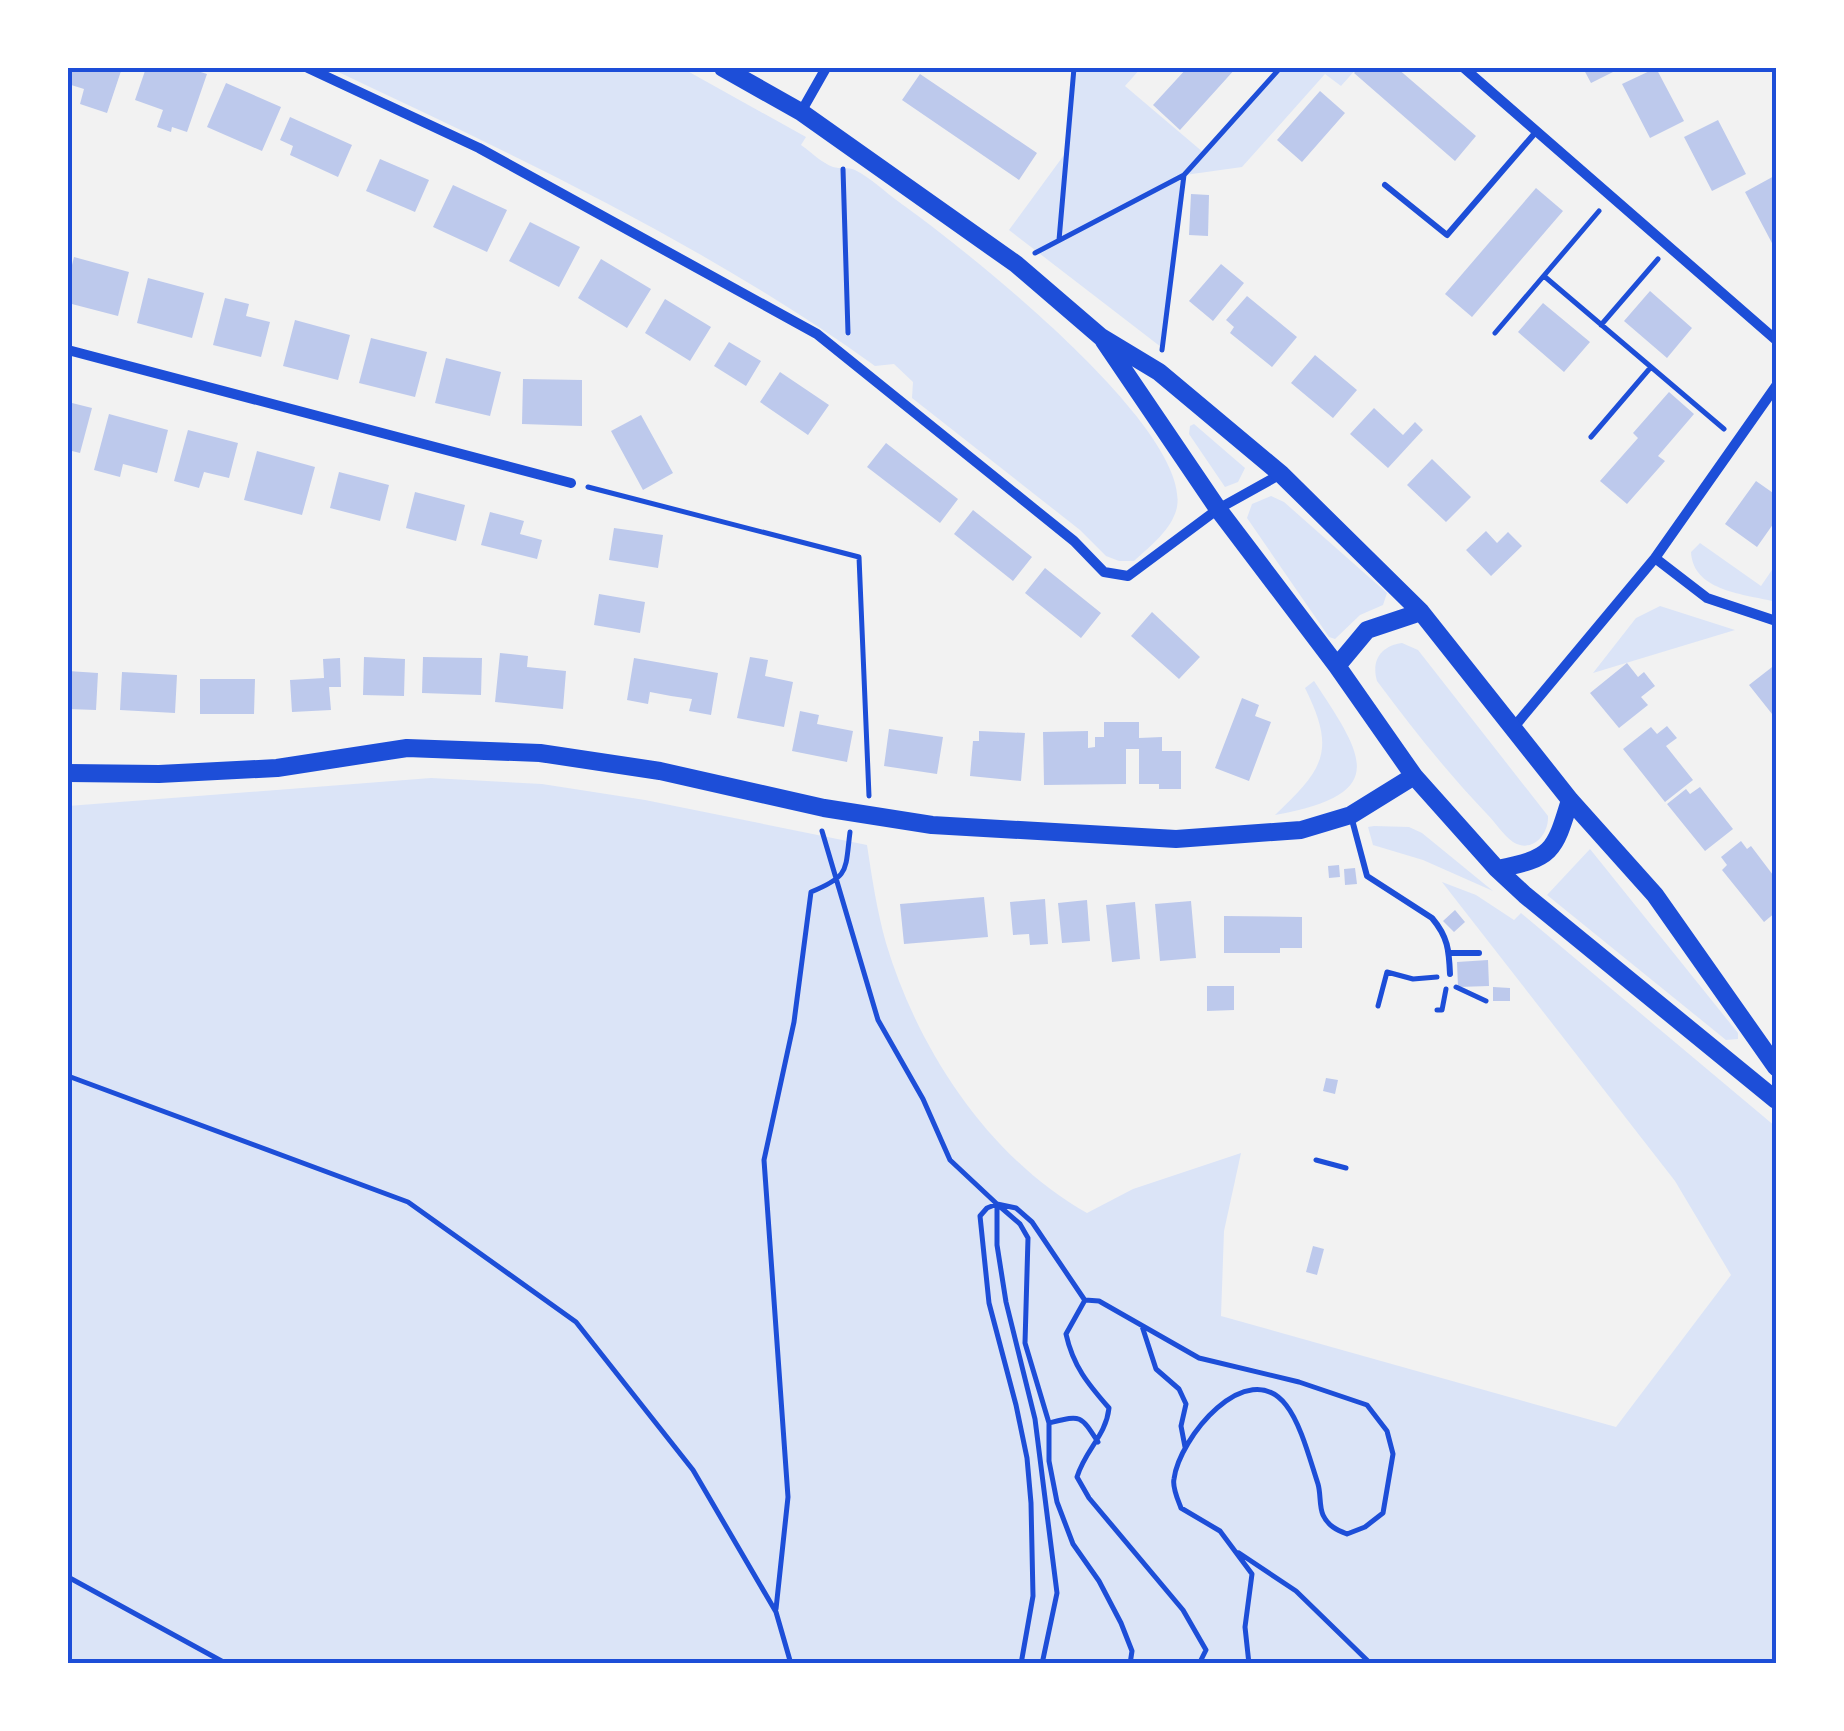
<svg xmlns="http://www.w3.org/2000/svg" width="1844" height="1731" viewBox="0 0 1844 1731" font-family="Raleway,sans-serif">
  <rect width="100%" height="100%" fill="#f2f2f2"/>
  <path fill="#dbe4f7" d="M330,68h352l124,69 -5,8c10,7 21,18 32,22 7,2 15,0 22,3 16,8 30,22 44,32 62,44 292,225 278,305 -5,23 -27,39 -43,54h-15l-13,-5 -26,-26 -168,-132 1,-16 -19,-18 -19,2c-170,-122 -357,-209 -545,-298z
    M1073,68h68l-16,18 79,67 76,-85h77l-16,18 -16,-12 -83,93 -57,8 -24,172 -152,-117 55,-75z
    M1194,424l51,44 -7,14 -13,5 -36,-53 1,-8z
    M1271,496l13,6 103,91 -4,12 -23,10 -25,24 -6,-2 -82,-119 5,-14z
    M1700,543l61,43 15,-22v38c-30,-8 -83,-10 -85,-50z
    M1660,606l75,24 -142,43 43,-55z
    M1402,643l16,7 130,166c1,18 -15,38 -35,26 -10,-7 -18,-20 -27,-29 -39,-41 -75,-86 -109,-132 -6,-21 4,-35 25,-38z
    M1314,681c51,77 76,113 -39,134 48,-46 62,-63 30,-127z
    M431,778l111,6 103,16 222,45c5,33 10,66 19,98 32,107 103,215 201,270l46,-24 108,-36 -17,78 -3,85 395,111 115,-152 -56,-94 -233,-299 34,13 38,25 7,-7 255,214v536l-1708,1v-858z
    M1374,826l35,1 13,6 71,58 -70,-31 -50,-15 -5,-18z
    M1590,849l148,184v6l-12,1 -179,-145z"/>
  <path fill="#bdc9ec" d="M68,68h54l-15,45 -27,-9 4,-15 -16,-5z
    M146,68h42l19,6 -20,58 -15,-5 -1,5 -14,-5 6,-17 -28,-10z
    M1187,68h49l-56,62 -27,-25z
    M1359,68h38l79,68 -21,25 -101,-88z
    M1583,68h38l-30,15z
    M1656,68l28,53 -34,17 -28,-54z
    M920,74l117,79 -18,27 -117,-80z
    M226,83l55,24 -19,44 -55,-24z
    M1320,91l25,22 -43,49 -25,-22z
    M290,117l62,28 -14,32 -48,-22 3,-9 -13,-6z
    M1718,120l28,54 -34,17 -28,-54z
    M380,159l49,21 -14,32 -49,-21z
    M1776,175v68l-3,2 -28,-53z
    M453,185l54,25 -20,42 -54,-25z
    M1536,188l27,23 -91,106 -27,-23z
    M1191,194l18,1 -1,41 -19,-1z
    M530,222l50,25 -21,40 -50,-26z
    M74,257l55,15 -11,44 -50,-13v-22z
    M601,259l50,30 -24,39 -49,-30z
    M1221,264l23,19 -31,38 -24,-20z
    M148,278l56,15 -12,45 -55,-15z
    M1650,291l42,37 -25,30 -43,-37z
    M1247,296l50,41 -25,30 -42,-34 4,-6 -8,-7z
    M225,298l24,6 -3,12 24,6 -9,35 -48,-12z
    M665,299l46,28 -21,34 -45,-28z
    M1543,303l47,39 -26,30 -46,-40z
    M295,320l55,15 -12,45 -55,-14z
    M371,338l56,14 -12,45 -56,-14z
    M729,342l32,19 -15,25 -32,-20z
    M1315,355l42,35 -24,28 -42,-35z
    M446,358l55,14 -11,44 -55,-13z
    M780,372l49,33 -21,30 -48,-33z
    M523,379l59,1v46l-60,-2z
    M1669,392l25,22 -36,42 7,5 -38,43 -27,-23 38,-43 -5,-5z
    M68,402l24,6 -12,45 -12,-3z
    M1374,408l29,27 12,-13 8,8 -35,38 -38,-34z
    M109,414l59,16 -11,43 -34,-9 -3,13 -26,-7z
    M641,415l32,58 -30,17 -32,-59z
    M188,430l50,13 -9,35 -25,-6 -5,16 -25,-7z
    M886,443l72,56 -18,24 -73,-56z
    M257,451l58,16 -13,48 -58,-15z
    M1432,459l39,38 -25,25 -39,-37z
    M339,472l50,13 -9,36 -50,-13z
    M1756,481l20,14v25l-19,27 -32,-23z
    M415,492l50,13 -9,36 -50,-13z
    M973,510l59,47 -19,24 -59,-47z
    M490,512l34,9 -4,13 22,6 -5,19 -56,-14z
    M614,528l49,7 -5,33 -49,-8z
    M1486,531l11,12 11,-11 14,14 -31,30 -25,-26z
    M1045,568l56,45 -20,25 -56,-45z
    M599,594l46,8 -5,31 -46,-8z
    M1152,612l48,45 -21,22 -48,-43z
    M500,653l28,3 -1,11 39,4 -3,38 -68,-7z
    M364,657l41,2 -1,37 -41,-1z
    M423,657l59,1 -1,37 -59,-2z
    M750,657l18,3 -3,16 28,6 -9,45 -47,-9z
    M340,658l1,29h-12l2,23 -39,2 -2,-32 34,-2 -1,-19z
    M634,658l84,15 -7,42 -22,-4 3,-12 -21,-3 -21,-4 -2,12 -21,-4z
    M1627,663l11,14 6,-5 11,14 -14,11 7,8 -29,23 -29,-35z
    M1776,664v55l-27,-34z
    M68,671l30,2 -2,37 -28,-1z
    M122,672l55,3 -2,38 -55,-3z
    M200,679h55l-1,35h-54z
    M1242,698l17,7 -4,11 16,6 -22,59 -34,-13z
    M800,711l19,4 -2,9 36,7 -6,31 -55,-11z
    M1104,722h35v16l23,-1v14h19v38h-22v-5h-20v-35h-13v35l-82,1 -1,-53 45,-1v17l7,-1v-10h9z
    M1667,726l10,12 -11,8 27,34 -28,22 -42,-53 28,-22 6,7z
    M889,729l54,8 -6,37 -53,-8z
    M979,731l46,2 -4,48 -51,-5 3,-35h6z
    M1700,787l33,42 -28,22 -38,-47 19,-15 4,5z
    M1741,841l6,8 4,-3 25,33v33l-12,10 -42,-52 5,-5 -6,-8z
    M1339,865l1,12 -11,1 -1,-12z
    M1355,868l2,16 -12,1 -1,-16z
    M984,897l4,40 -84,7 -4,-40z
    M1045,899l3,45 -18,1 -1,-11 -16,1 -3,-33z
    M1087,900l3,41 -28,2 -4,-40z
    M1191,901l5,57 -36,3 -5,-57z
    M1135,902l5,57 -28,3 -6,-57z
    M1455,910l10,12 -11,10 -11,-11z
    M1224,916l78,1v31h-22v5h-56z
    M1488,960l1,26 -31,1 -1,-25z
    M1207,986h27v24l-27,1z
    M1493,987l17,1v13h-17z
    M1326,1078l12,2 -3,14 -12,-3z
    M1313,1246l11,3 -7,26 -11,-3z"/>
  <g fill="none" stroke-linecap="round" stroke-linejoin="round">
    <path stroke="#1d4ed8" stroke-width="5" d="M843,169l5,164
      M1059,240l15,-172
      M1035,253l149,-78 96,-107
      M1544,276l180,153
      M1601,325l57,-66
      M1495,333l104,-122
      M1162,350l22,-175
      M1591,437l60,-70
      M588,487l271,70 10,239
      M822,831l56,189 45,79 27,61 47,44 19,4 16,14 52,77
      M1456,987l30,14
      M1378,1006l9,-34 26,7 24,-2
      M1437,1010h5l4,-21
      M68,1076l340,126 168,120 117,148 83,142 15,52
      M1316,1160l30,8
      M997,1204v41l9,57 29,117 22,174 -15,71
      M1142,1326l14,43 23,20 7,15 -5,22 4,21
      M1049,1423c32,-8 31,-9 49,19
      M1239,1553l57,38 75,73
      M68,1577l159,87
      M776,1609l12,-112 -24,-337 30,-138 17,-130c39,-16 34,-21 39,-60
      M1021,1664l12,-68 -2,-93 -4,-45 -11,-53 -27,-102 -9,-87 7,-8 10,-4 23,20 8,14 -3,105 24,80v38l8,41 16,42 26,37 22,42 11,28 -2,13
      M1199,1664l7,-14 -23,-40 -94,-112 -12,-21c8,-27 29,-41 32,-69 -21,-24 -36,-42 -43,-74l19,-34 14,1 100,57 100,24 68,23 20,26 6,23 -10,59 -18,14 -18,7c-10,-4 -19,-8 -24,-19 -4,-9 -2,-21 -5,-31 -8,-24 -17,-60 -32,-79 -39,-50 -107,33 -112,74 -2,8 4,21 7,29l39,23 32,43 -7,53 4,37"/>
    <path stroke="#1d4ed8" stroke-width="6" d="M1385,185l62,50 88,-102
      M1351,816l16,60 65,42c16,19 17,32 18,56
      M1449,953h30"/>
    <path stroke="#1d4ed8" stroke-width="10" d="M308,68l171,80 338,186 257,207 30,31 24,4 90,-67 63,-35
      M1464,68l312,272
      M801,112l25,-44
      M68,350l503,133
      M1655,558l52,40 69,23
      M1514,727l141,-169 121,-172"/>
    <path stroke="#1d4ed8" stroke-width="18" d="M723,68l78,44 215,152 85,73 58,35 122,102 140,138 149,188 85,95 121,172
      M1104,341l114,168 119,157 77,110 83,93 28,26 251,205
      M1337,666l30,-36 54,-18
      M68,773l91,1 118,-6 130,-20 133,5 120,18 164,37 108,17 244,14 125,-9 50,-15 63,-39
      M1497,869c55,-11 57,-16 73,-69"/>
  </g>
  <rect width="1844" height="1731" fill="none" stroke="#ffffff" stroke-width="140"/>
  <rect x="70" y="70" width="1704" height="1591" fill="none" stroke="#1d4ed8" stroke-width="4"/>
</svg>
